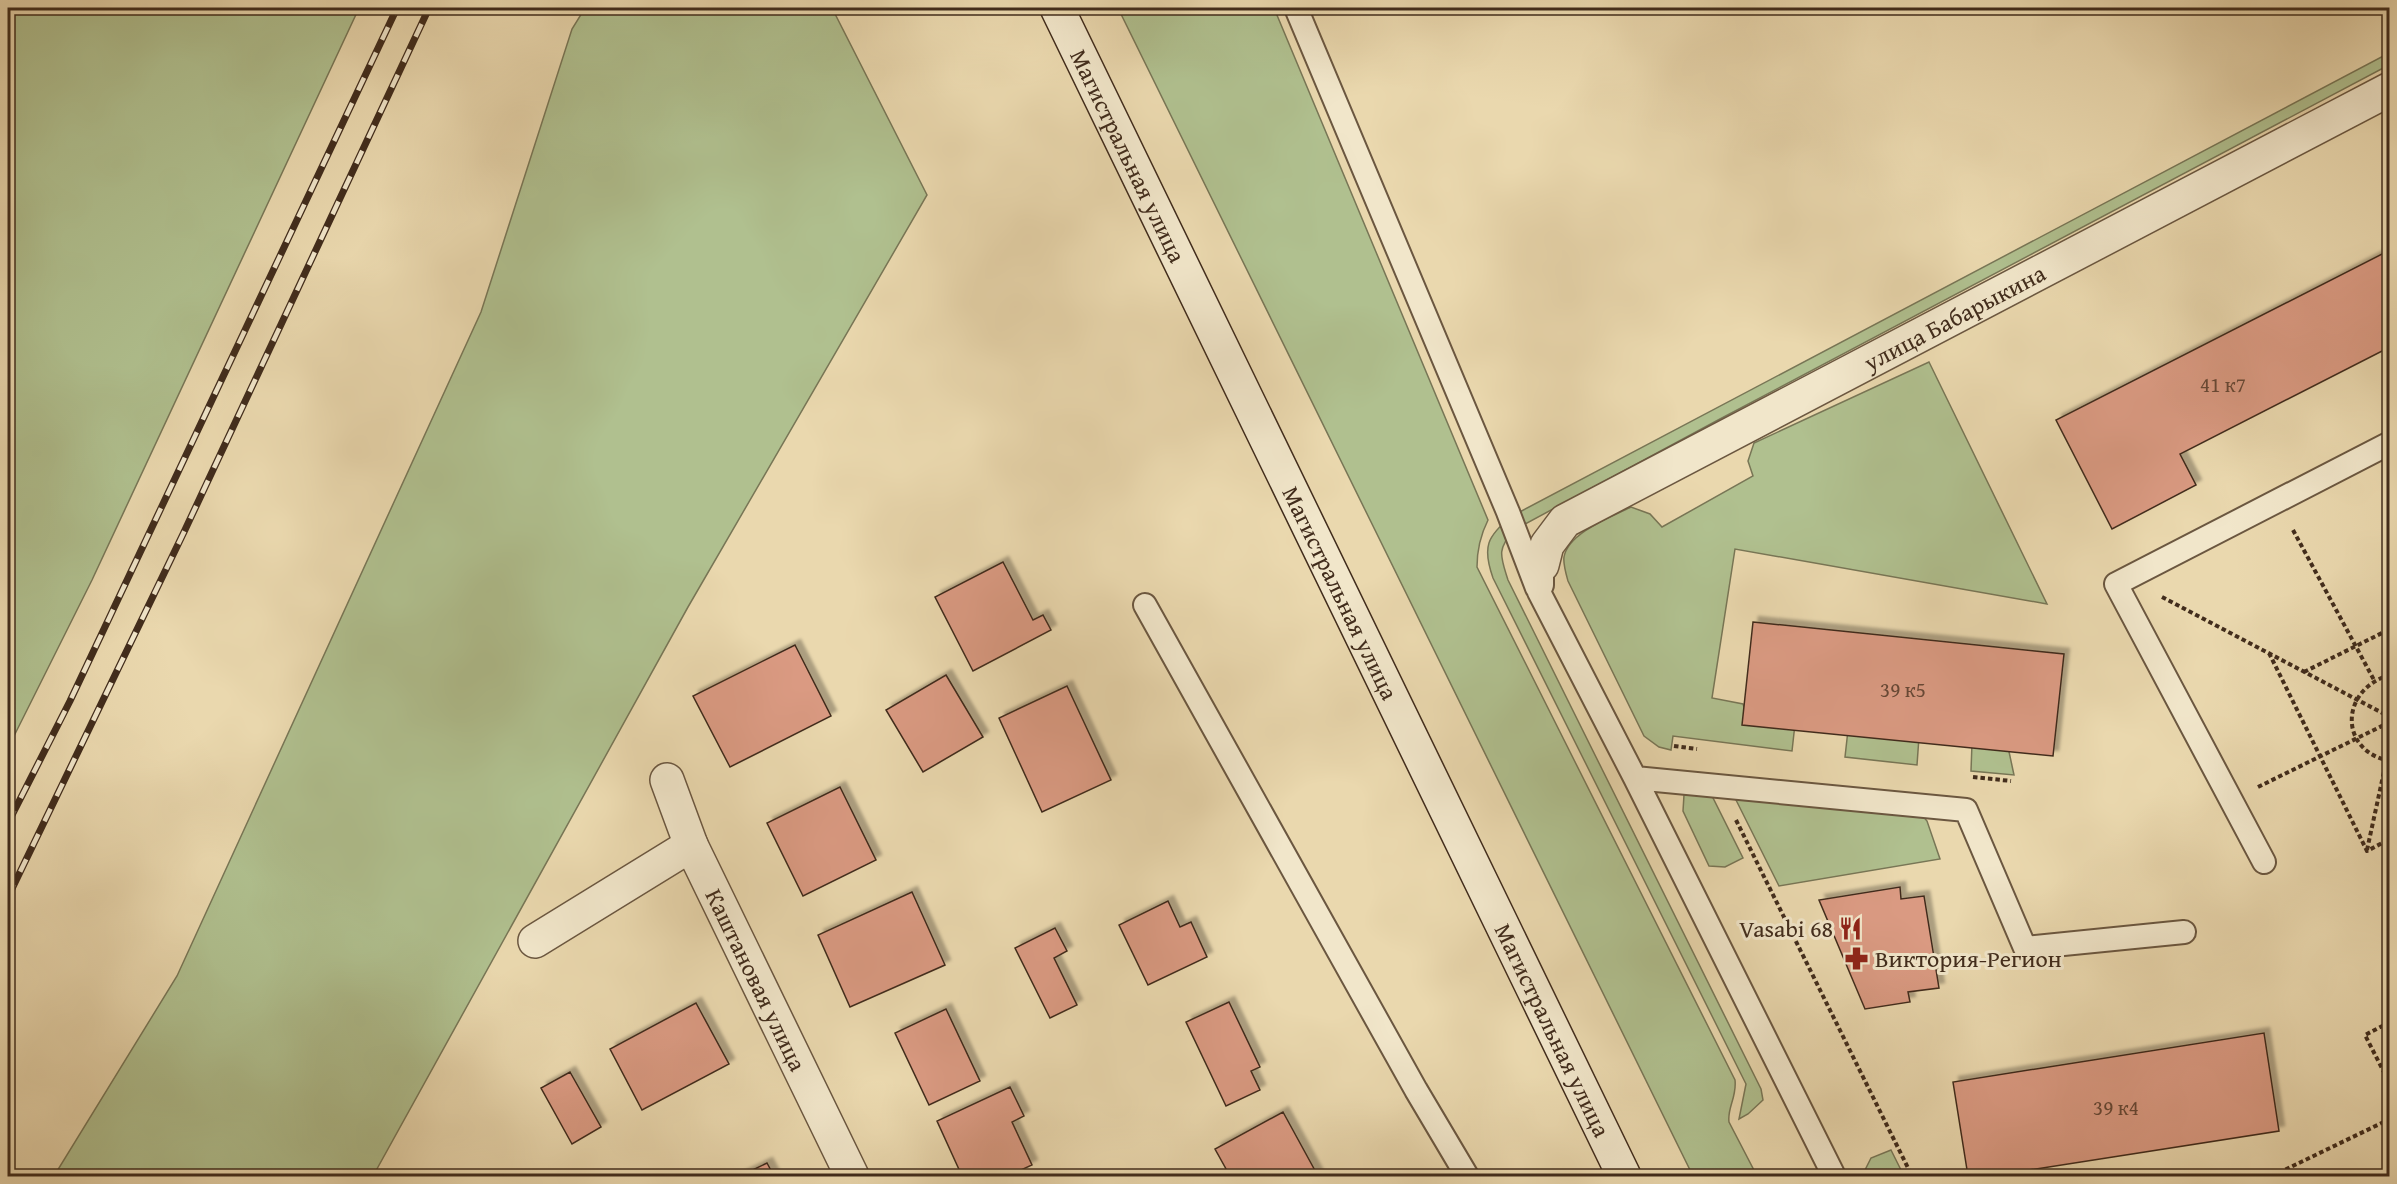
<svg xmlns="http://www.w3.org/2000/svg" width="2397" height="1184" viewBox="0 0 2397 1184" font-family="'Gentium Book Plus',serif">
  <defs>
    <filter id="shadow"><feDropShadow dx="5.5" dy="-5.5" stdDeviation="1.5" flood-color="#0004"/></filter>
  </defs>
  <rect width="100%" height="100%" fill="#ead8ae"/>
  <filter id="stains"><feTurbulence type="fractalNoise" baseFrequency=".00333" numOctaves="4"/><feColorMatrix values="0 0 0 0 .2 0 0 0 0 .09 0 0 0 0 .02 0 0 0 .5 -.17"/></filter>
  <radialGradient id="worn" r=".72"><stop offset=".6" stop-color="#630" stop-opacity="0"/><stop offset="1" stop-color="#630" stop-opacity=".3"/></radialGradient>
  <path fill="#b0c08f" stroke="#787656" stroke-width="1.5" d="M8,8h351l-267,572 -84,168z
    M585,8h247l95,187 -239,412 -315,569h-319l123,-200 304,-664 91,-283z
    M1118,8h156l214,512c-8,16 -11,30 -11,47l258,513c2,17 -8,28 -6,42l28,54h-64z
    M2389,53v12l-669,354 -206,111c-18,20 -13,27 -6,50l253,509 2,11 -15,14 -9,5 7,-35 -253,-506c-11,-31 -6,-42 19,-62z
    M1929,362l118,242 -312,-55 -23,149 31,6 5,15 47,5 -3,27 -119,-15 -2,14 -12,-3 -15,-11 -76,-155c-2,-7 -5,-17 -4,-24 4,-24 47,-40 67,-50l19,7 12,13 91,-51 -5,-15 6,-18z
    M1848,730l71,7 -2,28 -72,-8z
    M1972,743l36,4 6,28 -43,-4z
    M1697,789l13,3 33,66 -18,9 -16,-1 -26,-55 1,-16z
    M1733,794l189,21 5,6 13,38 -161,27z
    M1891,1150l13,26h-38l-2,-4 7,-14z"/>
  <path fill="#da9a82" stroke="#412c1c" stroke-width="1.5" filter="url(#shadow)" d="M2390,250v97l-210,107 16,31 -84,44 -56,-109z
    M1003,562l30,58 10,-5 8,15 -78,41 -38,-74z
    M1753,622l311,32 -11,102 -311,-31z
    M795,645l36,71 -101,51 -37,-71z
    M946,675l37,62 -60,35 -37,-62z
    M1067,686l44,94 -69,32 -43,-94z
    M840,787l36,73 -73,36 -36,-73z
    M1900,887l1,12 23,-3 15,92 -31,4 2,10 -45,7 -46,-109z
    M912,892l33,73 -95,42 -32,-72z
    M1168,901l12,26 11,-5 16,35 -59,28 -29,-60z
    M1055,928l12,23 -13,7 23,47 -27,13 -35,-70z
    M1229,1002l31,65 -9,4 9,19 -34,16 -40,-84z
    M696,1003l33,61 -87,46 -32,-61z
    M946,1009l34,72 -51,24 -34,-72z
    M2264,1033l15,98 -288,45h-23l-15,-94z
    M570,1072l31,55 -29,17 -31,-56z
    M1010,1087l14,29 -12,6 20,43 -24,11h-46l-25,-55z
    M1283,1112l35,64h-88l-15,-27z
    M767,1163l7,13h-34z"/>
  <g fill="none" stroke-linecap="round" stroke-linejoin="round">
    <defs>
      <path id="lane" d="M1296,8l212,504 29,76
        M1542,565v20l-3,7 96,186 199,398
        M1145,605l271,485 51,86
        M1635,778l331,32 59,138 159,-16
        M2264,862l-148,-278 274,-141"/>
      <g id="street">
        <path id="s1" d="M1542,565l5,-20 18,-24 825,-432"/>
        <path id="s2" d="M667,780l24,65 161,331"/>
        <path d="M535,941l156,-96"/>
      </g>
      <g id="secondary">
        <path id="s3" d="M1057,8l567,1168"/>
      </g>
    </defs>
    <use href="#lane" stroke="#6b5740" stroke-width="26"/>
    <use href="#street" stroke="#6b5740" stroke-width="36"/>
    <use href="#secondary" stroke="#412c1c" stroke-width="36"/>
    <path stroke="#412c1c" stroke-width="4" stroke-dasharray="4.5 3" stroke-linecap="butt" d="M2293,530l81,150
      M2162,597l228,120
      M2269,653l98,198 23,-12
      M2304,672l86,-43
      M2390,675c-50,14 -52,76 0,86
      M1674,746l23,3
      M1973,777l38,4
      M2258,787l132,-65
      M1736,820l176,356
      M2367,850l23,-106
      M2390,1022l-25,13 25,49
      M2272,1176l118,-57"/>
    <use href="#lane" stroke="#f1e6ca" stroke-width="22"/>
    <use href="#street" stroke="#f1e6ca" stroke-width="33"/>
    <use href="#secondary" stroke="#f1e6ca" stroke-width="33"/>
    <defs>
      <path id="rail" d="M8,823l62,-122 327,-693
        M8,897l176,-365 245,-524"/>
    </defs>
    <use href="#rail" stroke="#412c1c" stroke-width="7"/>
    <use href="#rail" stroke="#f1e6ca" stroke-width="4.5" stroke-dasharray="14" stroke-linecap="butt"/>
  </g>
  <defs>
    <symbol id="restaurant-bare" viewBox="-9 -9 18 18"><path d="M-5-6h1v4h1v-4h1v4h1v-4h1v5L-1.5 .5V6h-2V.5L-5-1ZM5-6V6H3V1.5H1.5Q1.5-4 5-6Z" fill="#8f2418" stroke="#f1e6ca" stroke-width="2.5" paint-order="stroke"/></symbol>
    <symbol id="pharmacy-bare" viewBox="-9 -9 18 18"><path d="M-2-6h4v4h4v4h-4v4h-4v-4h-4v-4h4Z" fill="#8f2418" stroke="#f1e6ca" stroke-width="2.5" paint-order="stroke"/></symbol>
  </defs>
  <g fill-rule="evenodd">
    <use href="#restaurant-bare" x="1834" y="912" width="33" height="33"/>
    <use href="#pharmacy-bare" x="1840" y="942" width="33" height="33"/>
  </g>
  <g text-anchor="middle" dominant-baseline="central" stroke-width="6" stroke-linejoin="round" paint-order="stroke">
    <g font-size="21" fill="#674836">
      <text x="2223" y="384">41 к7</text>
      <text x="1903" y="689">39 к5</text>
      <text x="2116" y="1107">39 к4</text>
    </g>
    <g font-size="24" fill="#412c1c" stroke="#f1e6ca">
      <text stroke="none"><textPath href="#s3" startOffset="164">Магистральная улица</textPath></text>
      <text stroke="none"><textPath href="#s1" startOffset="490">улица Бабарыкина</textPath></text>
      <text stroke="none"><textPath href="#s3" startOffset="650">Магистральная улица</textPath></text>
      <text stroke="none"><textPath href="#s2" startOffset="219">Каштановая улица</textPath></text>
      <text stroke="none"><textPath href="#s3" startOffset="1136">Магистральная улица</textPath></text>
    </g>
    <g font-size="24" fill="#412c1c" stroke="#f1e6ca" text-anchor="end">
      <text x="1833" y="928">Vasabi 68</text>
      <text x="1875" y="958" text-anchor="start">Виктория-Регион</text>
    </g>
  </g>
  <rect width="2397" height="1184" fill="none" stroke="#ead8ae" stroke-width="30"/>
  <rect x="9" y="9" width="2379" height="1166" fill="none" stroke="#412c1c" stroke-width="3"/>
  <rect x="15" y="15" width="2367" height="1154" fill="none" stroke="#412c1c" stroke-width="1.5"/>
  <rect width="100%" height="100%" filter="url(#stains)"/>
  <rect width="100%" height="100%" fill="url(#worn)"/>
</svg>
